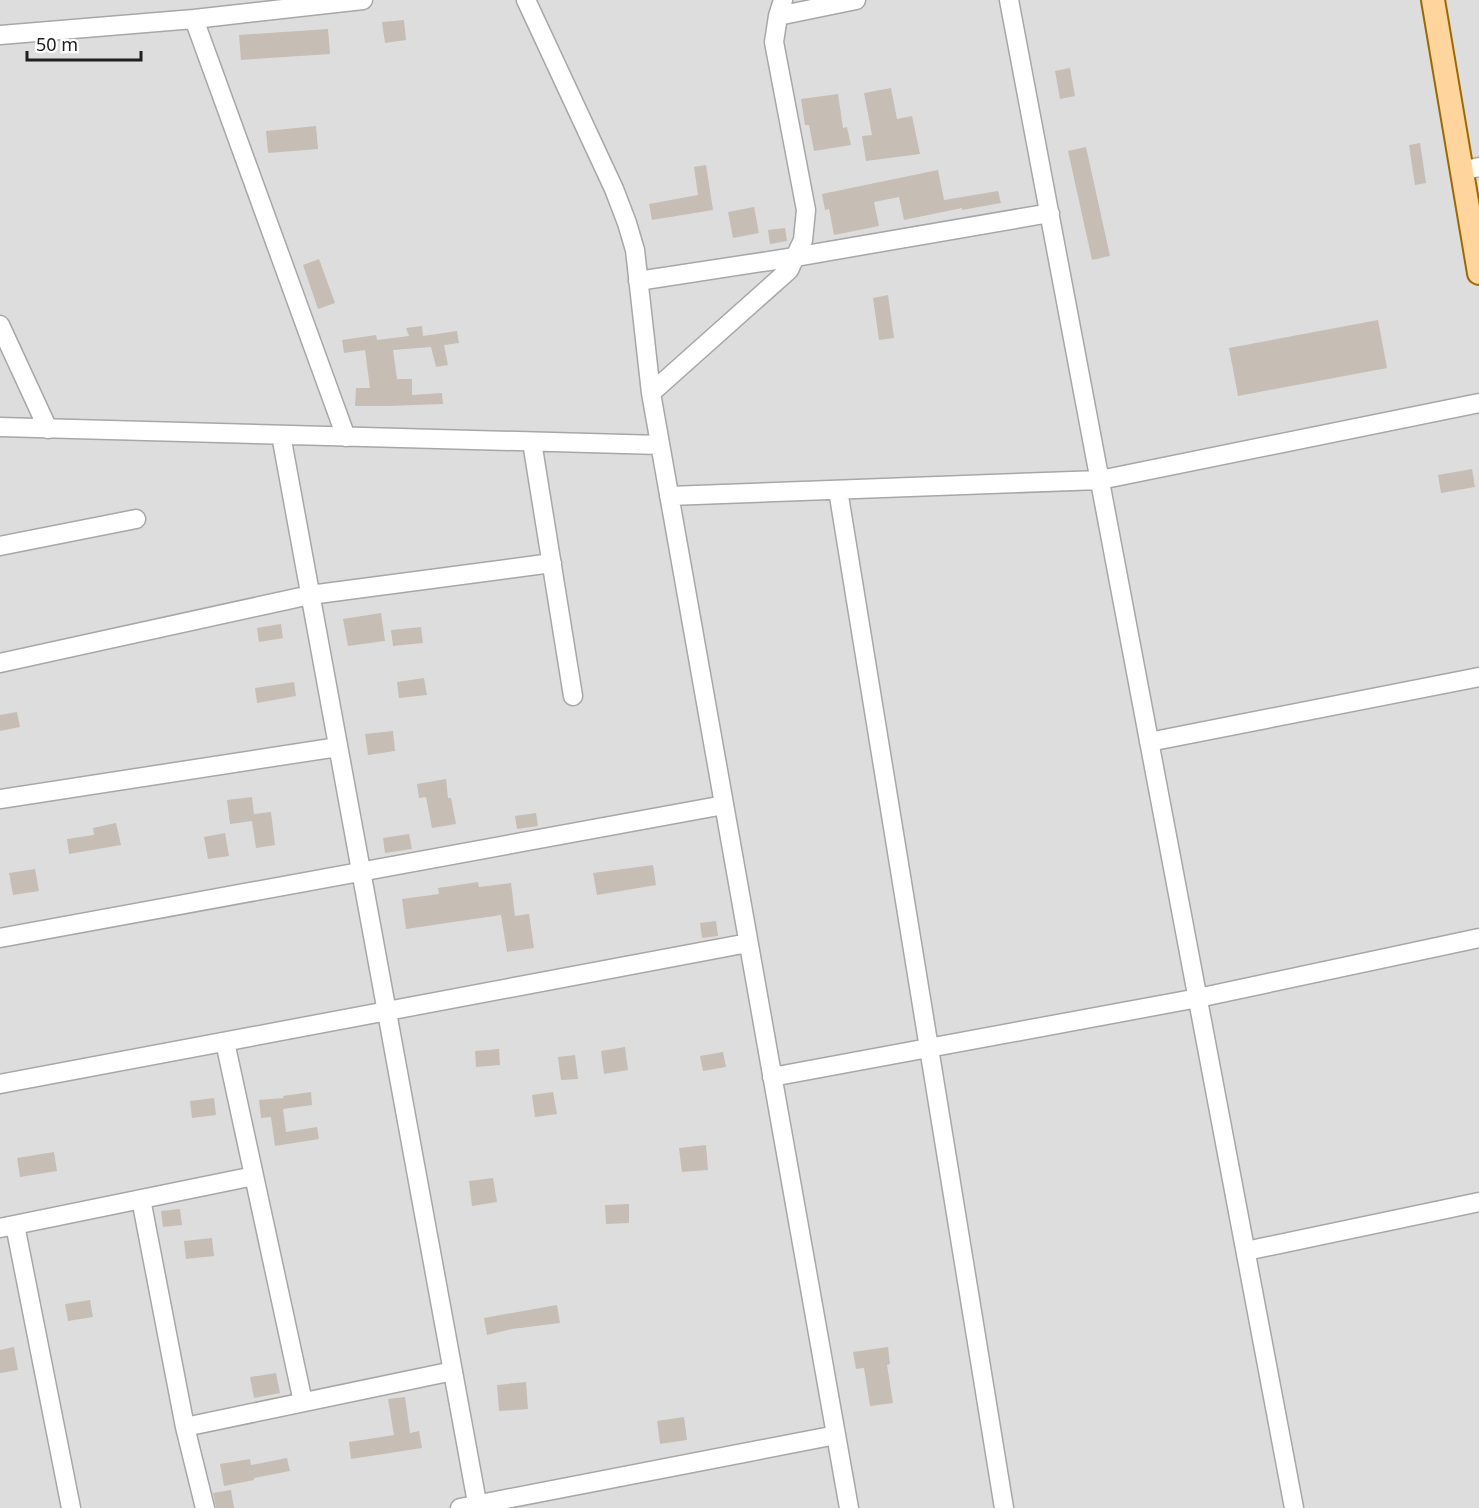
<svg xmlns="http://www.w3.org/2000/svg" width="1479" height="1508" viewBox="0 0 1479 1508" font-family="'Noto Sans',sans-serif">
  <rect width="100%" height="100%" fill="#f1ede6"/>
  <path fill="#dedddd" d="M0,0h1479v1508h-1479z"/>
  <path fill="#c6bdb5" d="M404,20l2,20 -21,3 -3,-21z
    M328,29l2,25 -89,6 -2,-25z
    M1070,68l5,28 -15,3 -5,-28z
    M891,88l6,31 15,-3 8,38 -54,7 -4,-25 10,-1 -8,-42z
    M838,94l5,34 4,-1 4,18 -37,6 -5,-26h-4l-4,-26z
    M316,126l2,23 -50,4 -2,-22z
    M1420,143l6,40 -11,2 -6,-40z
    M1086,147l24,109 -18,4 -24,-109z
    M706,165l7,45 -61,10 -3,-16 49,-9 -4,-28z
    M938,170l6,30 54,-9 3,12 -39,7v-2l-58,12 -5,-23 -25,5 5,24 -45,9 -5,-26 -4,1 -3,-16z
    M754,207l5,26 -26,5 -5,-26z
    M785,228l2,13 -17,3 -2,-14z
    M319,259l16,44 -17,6 -15,-44z
    M888,295l6,43 -15,2 -6,-42z
    M1378,320l9,48 -149,28 -9,-48z
    M422,326l1,10 34,-5 2,12 -15,2 4,20 -12,2 -5,-20 -38,3 4,29h15v16l30,-2 1,11 -56,2h-32l1,-18h14l-5,-38 -21,3 -2,-13 34,-5 1,5 32,-4 -3,-8z
    M1472,469l3,18 -34,6 -3,-18z
    M381,613l4,28 -37,5 -5,-27z
    M281,624l2,14 -24,4 -2,-14z
    M421,627l2,16 -30,3 -2,-16z
    M424,678l3,17 -28,3 -2,-16z
    M294,682l2,14 -39,7 -2,-15z
    M17,712l3,15 -20,4v-16z
    M393,731l2,20 -27,4 -3,-21z
    M446,779l2,19h3l5,26 -24,4 -6,-31 -7,1 -2,-14z
    M252,797l2,17 17,-2 4,33 -19,3 -4,-27 -22,3 -3,-24z
    M536,813l2,13 -21,3 -2,-13z
    M116,823l5,22 -52,9 -2,-15 27,-4 -1,-7z
    M225,833l4,23 -21,3 -4,-22z
    M409,834l3,15 -27,4 -2,-15z
    M653,865l3,20 -59,10 -4,-22z
    M35,869l4,22 -26,4 -4,-22z
    M478,882l1,5 32,-4 4,33 14,-2 5,34 -27,4 -6,-37 -95,14 -4,-30 37,-5 -1,-6z
    M716,921l2,15 -16,2 -2,-15z
    M625,1047l3,23 -24,4 -3,-23z
    M499,1049l1,16 -24,2 -1,-16z
    M723,1052l3,15 -23,4 -3,-15z
    M575,1055l3,24 -17,1 -3,-23z
    M311,1092l1,13 -29,4 3,23 31,-5 2,12 -44,7 -4,-29 -10,1 -2,-18 25,-2 -1,-2z
    M553,1092l4,22 -22,3 -3,-22z
    M214,1098l2,17 -24,3 -2,-17z
    M706,1145l2,25 -26,2 -3,-24z
    M54,1152l3,19 -37,6 -3,-19z
    M493,1178l4,24 -25,4 -3,-25z
    M629,1204v19l-23,1 -1,-19z
    M180,1209l2,16 -19,2 -2,-16z
    M212,1238l2,18 -28,3 -2,-18z
    M90,1300l3,17 -25,4 -3,-17z
    M557,1305l3,18 -48,6 -25,6 -3,-17z
    M14,1347l4,23 -18,3v-23z
    M888,1347l2,17 -3,1 6,38 -23,3 -6,-38 -8,1 -3,-17z
    M276,1373l4,20 -26,5 -4,-21z
    M526,1382l2,27 -29,2 -2,-26z
    M405,1397l5,36 9,-2 3,17 -71,11 -2,-17 45,-7 -6,-36z
    M684,1417l3,23 -27,4 -3,-23z
    M287,1458l3,13 -36,7v2l-30,6 -4,-22 30,-5 1,6z
    M231,1490l3,18h-18l-3,-15z"/>
  <g fill="none" stroke-linecap="round" stroke-linejoin="round">
    <defs>
      <path id="minor" d="M526,0l88,189 13,34 8,27 16,143 198,1115
        M1009,0l285,1508
        M778,16l78,-16
        M194,19l152,418
        M0,35l194,-16 169,-19
        M1462,171l17,-4
        M638,281l157,-24 255,-44
        M0,325l48,104
        M651,393l138,-123 14,-30 3,-30 -32,-168 4,-26 5,-16
        M0,427l660,18
        M281,435l197,1073
        M532,442l41,254
        M838,490l166,1018
        M669,496l431,-16 379,-77
        M0,546l136,-27
        M0,663l310,-68 242,-32
        M1149,742l330,-65
        M0,799l338,-52
        M0,938l724,-133
        M225,1042l78,360
        M772,1077l426,-79 281,-60
        M0,1084l748,-141
        M141,1199l44,228 20,81
        M15,1225l56,283
        M0,1228l254,-52
        M1246,1251l233,-49
        M185,1427l268,-56
        M460,1508l376,-73"/>
      <path id="major" d="M1433,0l46,273"/>
    </defs>
    <use href="#minor" stroke="#a7a7a7" stroke-width="21"/>
    <use href="#major" stroke="#9c6800" stroke-width="26"/>
    <use href="#minor" stroke="#fff" stroke-width="18"/>
    <use href="#major" stroke="#ffd59d" stroke-width="22"/>
  </g>
  <path d="M27 51v9h114v-9" fill="none" stroke="#202020" stroke-width="3"/>
  <text x="36" y="51" font-size="18" fill="#202020" stroke="#ffffff" stroke-width="4.5" paint-order="stroke">50 m</text>
</svg>
